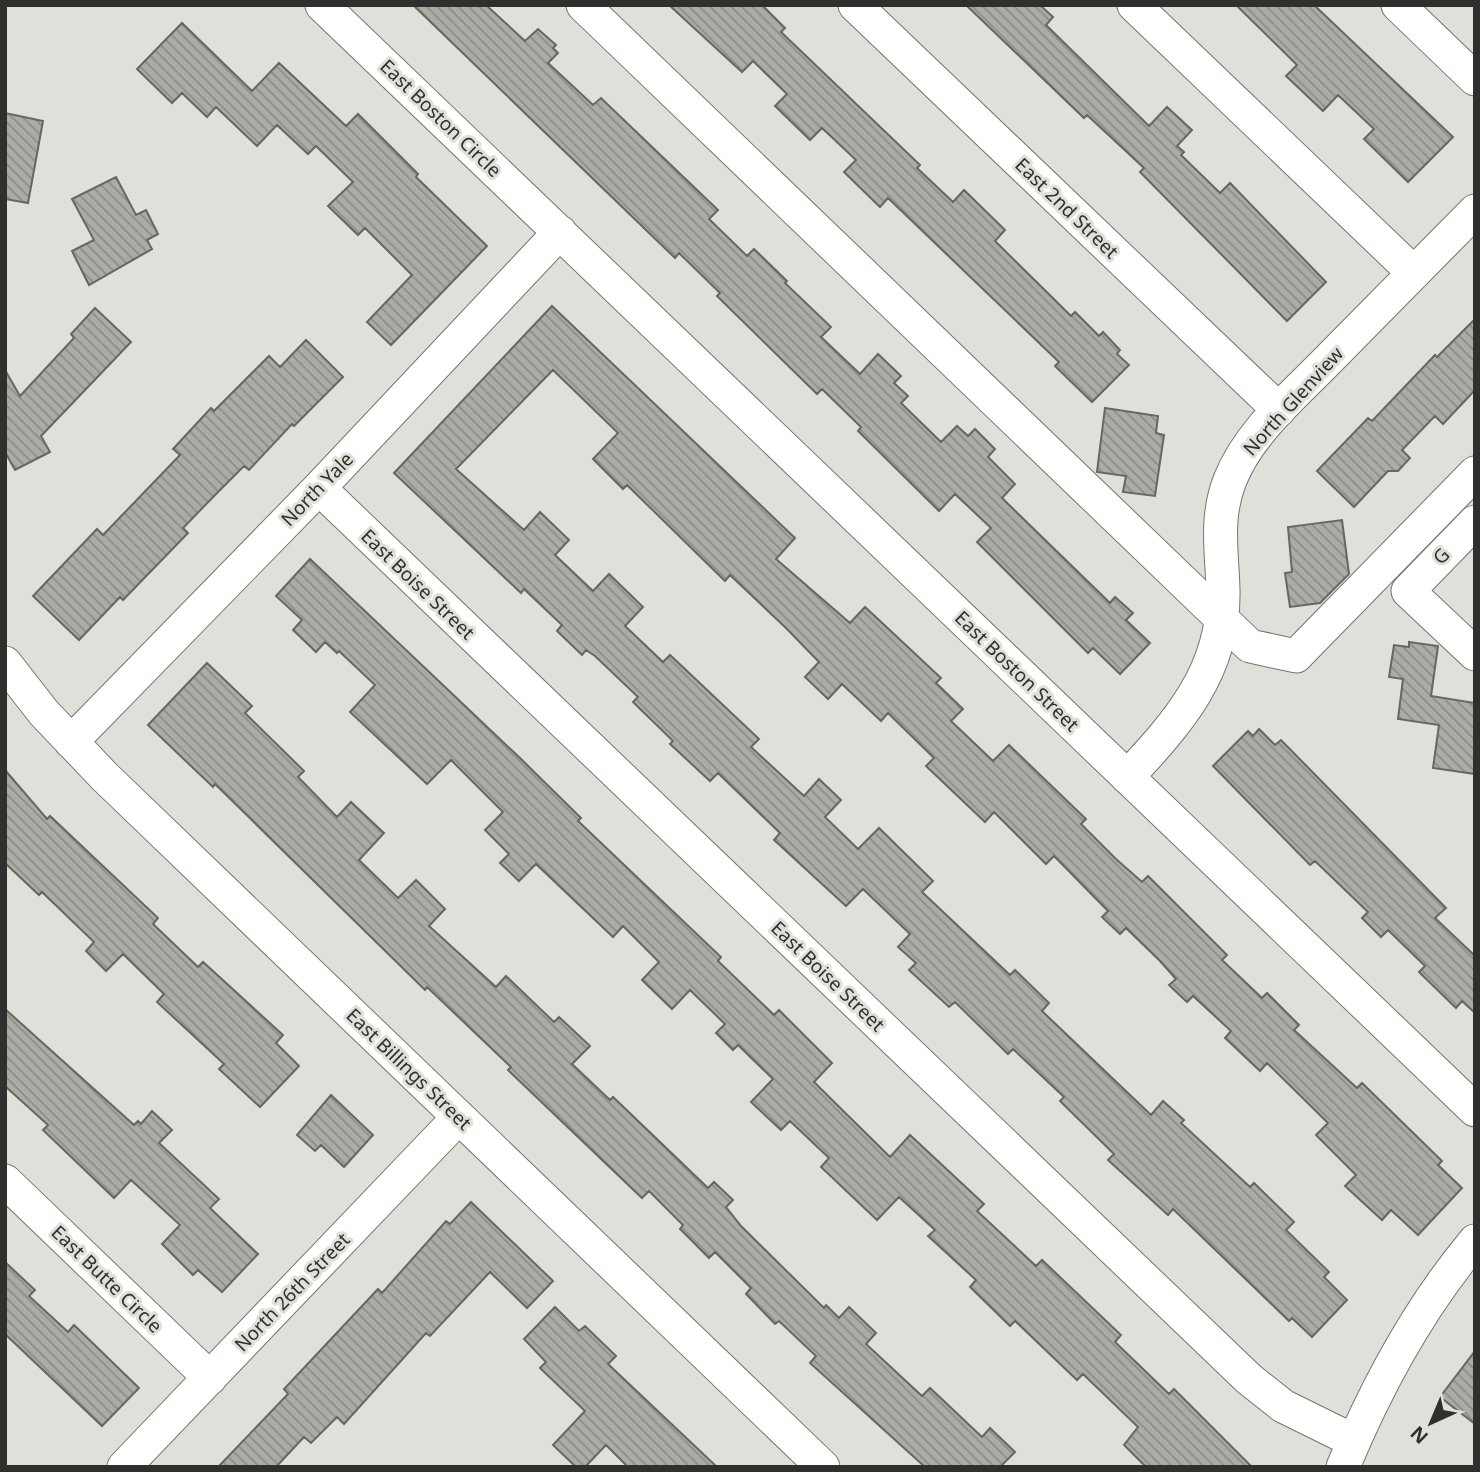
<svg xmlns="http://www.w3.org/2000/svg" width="1480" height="1472" viewBox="0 0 1480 1472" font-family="'Noto Sans',sans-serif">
  <defs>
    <pattern id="building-back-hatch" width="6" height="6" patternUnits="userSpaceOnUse" patternTransform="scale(1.75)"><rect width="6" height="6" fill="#adaba5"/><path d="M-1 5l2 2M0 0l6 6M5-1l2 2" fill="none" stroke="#8d8c87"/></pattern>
  </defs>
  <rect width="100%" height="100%" fill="#e1dfd9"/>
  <path fill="url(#building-back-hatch)" stroke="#686661" stroke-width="2" d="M413,5h73l39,36 13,-12 18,16 -3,3 5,5 -10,10 45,42 8,-7 117,112 -9,9 38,37 7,-7 33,32 -2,2 46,44 -10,10 39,37 18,-20 23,22 -7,7 14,13 -7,7 40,39 16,-16 11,10 7,-7 20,20 -7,8 27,27 -13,14 108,105 5,-6 18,16 -7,7 24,23 -30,31 -27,-26 -5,5 -111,-111 14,-14 -36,-34 -16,17 -81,-80 3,-4 -39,-38 -5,5 -100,-98 3,-3 -41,-40 -4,5z
    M669,5h93l23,23 -4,4 139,133 -3,3 36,34 11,-12 41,40 -10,11 76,75 4,-4 24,24 4,-4 17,18 -3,4 12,11 -37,37 -37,-36 4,-4 -171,-164 -8,9 -36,-35 12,-12 -34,-32 -12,12 -35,-34 12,-12 -34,-33 -11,11z
    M966,5h74l13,12 -7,8 103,101 18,-19 25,23 -15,16 7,6 -3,3 39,38 10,-10 96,99 -39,39 -147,-149 4,-4 -57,-53 -3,3z
    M1236,5h78l139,132 -45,45 -44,-43 10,-10 -36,-34 -15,16 -37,-35 11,-11z
    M182,23l70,68 27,-28 67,63 12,-12 60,60 -2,3 71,69 -96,99 -24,-23 45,-47 -47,-47 -7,7 -30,-29 25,-24 -37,-36 -8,8 -31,-29 -20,21 -41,-39 -9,10 -25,-24 -10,10 -35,-34z
    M5,113l38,8 -15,82 -23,-4z
    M116,177l20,38 10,-5 12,24 -11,6 5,9 -63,36 -17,-34 22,-11 -22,-41z
    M552,306l243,232 -19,21 74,64 15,-16 45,42 31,29 -5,5 27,26 -12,12 42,40 16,-16 77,74 -5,5 35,35 26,23 6,-6 79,79 -5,5 40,38 5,-5 32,32 -5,5 63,58 5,-5 80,78 -4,4 24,23 -44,47 -27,-25 -9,10 -37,-34 11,-11 -40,-40 12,-12 -61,-60 -7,8 -35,-33 6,-7 -38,-35 -6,6 -18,-17 7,-6 -16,-18 -34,-33 -6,6 -18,-17 6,-6 -54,-55 -8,8 -52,-52 -9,10 -59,-56 8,-8 -46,-45 -7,8 -39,-37 -14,15 -23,-22 14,-15 -33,-34 -56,-53 -5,6 -98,-96 -4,4 -30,-30 25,-26 -65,-63 -97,99 68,61 16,-18 29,28 -14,15 38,36 16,-17 34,33 -18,19 38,36 7,-7 89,84 -8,8 53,49 15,-17 22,21 -16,17 33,32 21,-21 54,53 -11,11 88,83 5,-5 34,33 -7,8 109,104 12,-14 21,19 -3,3 69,64 4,-4 40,39 -8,8 43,42 -5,5 23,23 -35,37 -20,-19 -3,3 -116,-112 -5,6 -60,-55 6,-6 -54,-53 4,-4 -51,-48 -5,5 -53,-52 -6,5 -40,-37 7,-7 -18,-16 12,-13 -47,-45 -17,17 -72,-66 6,-7 -62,-60 -8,8 -40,-37 3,-3 -40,-39 5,-5 -43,-41 -9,-6 -4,5 -25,-24 5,-6 -38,-36 -3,4 -127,-120z
    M95,308l36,34 -90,94 9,16 -35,18 -10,-18v-82l15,26 54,-58 -3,-4z
    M1475,319v71l-32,34 -8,-8 -33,34 8,8 -12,13h-10l-34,36 -37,-36 51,-53 4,3 63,-66 2,2z
    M306,340l37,37 -49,49 -2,-2 -43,46 -5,-4 -25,25 -36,37 5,5 -65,67 -3,-3 -41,43 -46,-44 64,-67 6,6 77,-80 -7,-6 38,-41 3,3 55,-55 11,11z
    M1105,408l53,8 -2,17 8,2 -9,61 -32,-4 3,-16 -29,-4z
    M1342,520l7,54 -29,29 -30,4 -5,-34 7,-1 -4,-45z
    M310,559l210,199 61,60 -3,3 143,136 -3,4 56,54 5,-5 53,53 -18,19 76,75 20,-22 74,69 -7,7 59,55 6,-6 79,75 -6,7 54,52 5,-5 78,78h-106l-22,-22 14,-18 -55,-53 -6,6 -62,-59 -5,5 -40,-39 6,-7 -48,-44 7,-6 -36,-33 -22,23 -56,-53 8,-9 -39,-37 -9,9 -30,-28 22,-23 -35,-34 -5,5 -17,-17 9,-9 -35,-34 -18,19 -30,-29 17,-18 -36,-36 -10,11 -77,-73 -17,17 -19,-18 9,-9 -24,-24 18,-18 -52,-52 -24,24 -77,-72 25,-27 -36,-34 -2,2 -12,-11 -9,10 -23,-22 9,-10 -26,-24z
    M1409,642l29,4 -7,50 44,7v71l-42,-6 6,-43 -41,-6 5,-40 -14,-2 5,-32 15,2z
    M207,663l45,43 -7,7 59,58 -6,6 39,40 14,-15 33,31 -25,27 39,38 18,-18 29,29 -16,17 67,61 10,-11 48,46 5,-5 31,29 -18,18 38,36 3,-3 95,91 6,-6 19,18 -7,7 15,19 83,82 2,-3 13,13 10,-11 27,26 -10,11 56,52 8,-8 52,49 8,-9 25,24 -15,15h-75l-115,-104 6,-7 -37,-35 -4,3 -29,-30 5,-6 -36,-36 -6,6 -29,-29 3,-4 -34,-34 -7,7 -134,-128 3,-3 -84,-80 -2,3 -210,-206 -2,3 -65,-62z
    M1259,729l16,16 6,-5 165,168 -11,10 40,38v57l-13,-12 -6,7 -37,-36 6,-6 -37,-36 -7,7 -19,-19 6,-6 -53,-51 -5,4 -97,-99 35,-35 5,5z
    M5,770l42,49 3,-3 108,102 -5,6 45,43 5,-5 80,73 -7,8 23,23 -39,41 -41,-38 5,-5 -67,-62 7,-8 -41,-40 -17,17 -20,-20 8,-9 -52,-50 -3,3 -34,-32z
    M5,1009l129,116 4,-4 3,3 11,-13 20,19 -13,13 60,56 -9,9 48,46 -36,38 -24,-22 -5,5 -31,-31 18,-19 -49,-45 -17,18 -71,-68 5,-5 -43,-39z
    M331,1095l42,40 -29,32 -23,-22 -6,6 -18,-16z
    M471,1202l82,79 -26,27 -37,-36 -60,64 -4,-3 -82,91 -7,-7 -26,26 -7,-6 -28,30h-58l70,-73 -4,-5 94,-100 4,4 64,-72 4,3z
    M5,1262l30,28 -6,6 39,36 6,-7 65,63 -37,38 -97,-92z
    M555,1307l24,24 6,-5 31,30 -8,8 109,103h-89l-22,-22 -21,22h-9l-23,-22 32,-34 -45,-43 6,-6 -22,-23z
    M1475,1351v73l-35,-27z"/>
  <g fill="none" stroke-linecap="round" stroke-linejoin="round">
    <defs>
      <path id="minor" d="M322,5l1153,1105
        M583,5l667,641 46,10 179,-183
        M855,5l424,405
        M1134,5l280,268
        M1398,5l77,74
        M319,488l930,891 34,27 71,35
        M1475,522l-67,69 67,63
        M5,663l39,50 61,64 718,690
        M71,742l248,-254 241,-256
        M1127,777c51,-54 98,-107 96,-187 -1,-39 -8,-72 7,-110 19,-48 64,-85 100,-122 48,-49 97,-98 145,-147
        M5,1181l205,197
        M124,1467l335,-350
        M1343,1467c34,-82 75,-158 132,-226"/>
    </defs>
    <use href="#minor" stroke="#76746f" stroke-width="35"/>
    <use href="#minor" stroke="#fff" stroke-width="33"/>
  </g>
  <g text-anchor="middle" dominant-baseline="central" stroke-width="6" stroke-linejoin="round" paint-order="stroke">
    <g font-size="19" fill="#302f2d" stroke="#e1dfd9">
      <text transform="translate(441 118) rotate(44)">East Boston Circle</text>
      <text transform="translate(1067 208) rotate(44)">East 2nd Street</text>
      <text transform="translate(1293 401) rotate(-48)">North Glenview</text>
      <text transform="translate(317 489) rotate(-46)">North Yale</text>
      <text transform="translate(1441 556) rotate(-46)">G</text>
      <text transform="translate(418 584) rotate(44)">East Boise Street</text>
      <text transform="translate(1017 671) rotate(44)">East Boston Street</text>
      <text transform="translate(828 976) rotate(44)">East Boise Street</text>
      <text transform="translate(409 1069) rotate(44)">East Billings Street</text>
      <text transform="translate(107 1279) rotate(44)">East Butte Circle</text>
      <text transform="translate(292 1292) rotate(-46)">North 26th Street</text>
    </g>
  </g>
  <rect width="1480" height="1472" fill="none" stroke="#302f2d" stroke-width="14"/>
  <g transform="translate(1431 1423) rotate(224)" stroke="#e1dfd9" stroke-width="5" paint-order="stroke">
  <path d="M0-5L12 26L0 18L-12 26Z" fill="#302f2d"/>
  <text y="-10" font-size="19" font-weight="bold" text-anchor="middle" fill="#302f2d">N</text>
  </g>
</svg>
